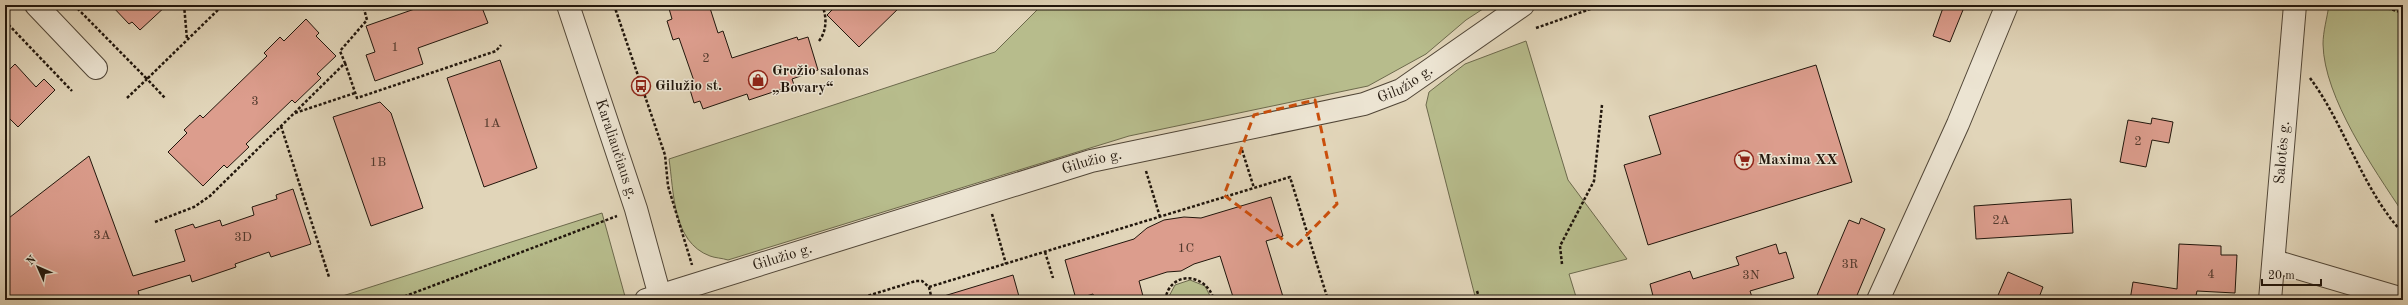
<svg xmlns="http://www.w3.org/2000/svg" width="2408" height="305" viewBox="0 0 2408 305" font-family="'Old Standard TT',serif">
  <rect width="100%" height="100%" fill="#e1d5b9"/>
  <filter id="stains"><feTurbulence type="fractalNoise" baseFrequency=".005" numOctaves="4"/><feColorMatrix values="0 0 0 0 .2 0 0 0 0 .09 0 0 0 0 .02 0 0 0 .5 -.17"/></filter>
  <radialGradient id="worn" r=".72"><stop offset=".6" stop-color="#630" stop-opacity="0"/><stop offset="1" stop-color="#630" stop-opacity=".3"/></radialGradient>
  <path fill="#b7bc8c" stroke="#6c694c" d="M1042,5h447l-23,15 -40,34 -58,32 -239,50 -401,124c-6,-2 -13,-2 -18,-4 -38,-14 -36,-65 -41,-97l326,-107z
    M2329,5h74v208c-29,-44 -79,-115 -80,-169 0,-12 4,-26 6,-39z
    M1526,41l42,139 59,79 -58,15 8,26h-101l-50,-195 3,-13 36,-28z
    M602,213l24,87h-296z
    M1190,280l15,6 7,14h-45l8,-15z"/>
  <path fill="#dc9d8d" stroke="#21160c" d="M111,5h56l-27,25 -8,-8 -3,2z
    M426,5h55l7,18 -70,25 5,16 -48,17 -9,-26 9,-3 -9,-26z
    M668,5h41l9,28 5,-2 9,27 65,-21 1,3 10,-3 10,33 -26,9 2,6 -45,15 -2,-6 -44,15 -3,-8 -6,2 -6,-20 6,-2 -15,-43 -6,2 -6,-19 5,-2z
    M837,5h65l-43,42 -32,-32z
    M1944,5h21l-15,37 -17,-6z
    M306,19l13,14 -3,3 20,20 -19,18 4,4 -26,25 -3,-3 -46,44 3,3 -22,21 -3,-3 -21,21 -35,-34 19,-19 -3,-3 16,-15 3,3 64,-62 -3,-3 16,-16 4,4z
    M500,60l37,108 -53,19 -37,-109z
    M15,64l21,23 8,-8 11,11 -37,37 -13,-13v-40z
    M1816,65l36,117 -204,63 -24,-80 37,-11 -12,-38z
    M380,102l11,11 32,95 -52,18 -38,-109z
    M2152,118l21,4 -4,21 -17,-3 -6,27 -26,-5 8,-42 23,4z
    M89,156l44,120 52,-15 -10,-31 18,-6 2,4 25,-8 2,6 32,-11 -2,-8 25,-8 -1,-4 17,-6 18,55 -40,13 -2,-5 -34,12 1,3 -44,15 -2,-7 -52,16 1,4 -14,5h-120v-79z
    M1271,197l12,39 -17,5 18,59h-50l-14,-44 -26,8 -13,7 -14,1 -28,9 5,19h-49l-2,-6 -17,5 -11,-39 69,-21 13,-11 17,-8 20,-3 17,1z
    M2071,199l2,34 -97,6 -2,-33z
    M1861,218l24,11 -30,71h-40l34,-80 10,4z
    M1776,244l3,10 7,-2 8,26 -44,13 3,9h-99l-4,-16 40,-13 3,8 46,-14 -3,-8z
    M2179,244l42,2v9h16l-2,38 -38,-2 -2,9h-65l3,-18 44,7z
    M2008,272l35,15 -5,13h-42z
    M1013,275l7,25h-75l-1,-4z"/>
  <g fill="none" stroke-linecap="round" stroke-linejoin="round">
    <defs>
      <g id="minor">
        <path d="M36,5l60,63"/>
        <path id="s1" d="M568,5l68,204 25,91"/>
        <path d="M2274,261l129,38"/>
        <path id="s2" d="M646,300l445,-139 273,-57 37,-14 122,-85"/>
        <path d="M1878,300l80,-176 49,-119"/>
        <path id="s3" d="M2270,300l25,-295"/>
      </g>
    </defs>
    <use href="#minor" stroke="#514637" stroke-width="24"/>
    <path stroke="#21160c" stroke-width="2.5" stroke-dasharray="3 2" stroke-linecap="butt" d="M74,5l73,74 76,-74
      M184,5l3,34
      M614,5l51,150 3,31 24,79
      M719,5l3,3
      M2378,5l25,8
      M5,21l67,70
      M1536,28l66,-23
      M819,41c8,-10 8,-25 3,-36
      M345,63l12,35 139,-47 5,-6
      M2310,78c35,47 53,113 93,155
      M127,98l20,-19 18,19
      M295,113l60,-20
      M281,126l48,151
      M1242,150l12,38
      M1146,171l14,46
      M992,214l14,50
      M155,222l39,-15 16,-11 135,-133 -5,-12 27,-31 -4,-15
      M1045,252l8,26
      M1562,264l-2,-18 34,-65 8,-76
      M929,287l361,-110 38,123
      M1477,291l3,9
      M395,300l222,-84
      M854,300l62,-19h6l7,6 3,13
      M1165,300c5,-30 41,-28 49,0"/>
    <use href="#minor" stroke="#ece4d2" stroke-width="22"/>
  </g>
  <path fill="none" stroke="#ca4f0c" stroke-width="3" stroke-dasharray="8 5" stroke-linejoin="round" d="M1315,100l22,104 -43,44 -70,-53 30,-80z"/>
  <defs>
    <symbol id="shop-ring" viewBox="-11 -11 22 22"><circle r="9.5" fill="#ece4d2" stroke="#8f2418" stroke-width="1.5"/><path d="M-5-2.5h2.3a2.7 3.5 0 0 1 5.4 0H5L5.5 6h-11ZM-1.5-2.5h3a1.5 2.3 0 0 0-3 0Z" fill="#8f2418"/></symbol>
    <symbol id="bus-ring" viewBox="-11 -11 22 22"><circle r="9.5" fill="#ece4d2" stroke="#8f2418" stroke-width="1.5"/><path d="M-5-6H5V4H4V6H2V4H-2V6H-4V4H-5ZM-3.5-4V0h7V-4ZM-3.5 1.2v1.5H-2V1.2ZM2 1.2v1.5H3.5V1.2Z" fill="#8f2418"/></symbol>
    <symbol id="supermarket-ring" viewBox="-11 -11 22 22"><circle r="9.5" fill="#ece4d2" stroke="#8f2418" stroke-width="1.5"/><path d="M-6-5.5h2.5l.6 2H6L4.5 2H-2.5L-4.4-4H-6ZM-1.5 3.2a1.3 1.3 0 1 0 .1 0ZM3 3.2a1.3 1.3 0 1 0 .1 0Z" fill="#8f2418"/></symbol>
  </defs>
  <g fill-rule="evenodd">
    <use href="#shop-ring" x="747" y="69" width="22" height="22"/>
    <use href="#bus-ring" x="630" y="75" width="22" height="22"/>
    <use href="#supermarket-ring" x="1733" y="149" width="22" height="22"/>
  </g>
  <g text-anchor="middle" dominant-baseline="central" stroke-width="3" stroke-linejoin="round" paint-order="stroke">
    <g font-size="13" fill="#50382c">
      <text x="395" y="47">1</text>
      <text x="706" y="58">2</text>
      <text x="255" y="101">3</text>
      <text x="492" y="123">1A</text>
      <text x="2138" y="141">2</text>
      <text x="378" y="162">1B</text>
      <text x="2001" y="220">2A</text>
      <text x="102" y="235">3A</text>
      <text x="243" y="237">3D</text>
      <text x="1186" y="248">1C</text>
      <text x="1850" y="264">3R</text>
      <text x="2211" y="274">4</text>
      <text x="1751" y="275">3N</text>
    </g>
    <g font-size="15" font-weight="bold" fill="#21160c" stroke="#ece4d2" text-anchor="start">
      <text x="772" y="71">Grožio salonas<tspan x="772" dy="17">„Bovary“</tspan></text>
      <text x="655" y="86">Gilužio st.</text>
      <text x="1758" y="160">Maxima XX</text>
    </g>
    <g font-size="15" fill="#21160c" stroke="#ece4d2">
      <text stroke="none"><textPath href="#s2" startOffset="791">Gilužio g.</textPath></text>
      <text stroke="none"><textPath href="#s1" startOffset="152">Karaliaučiaus g.</textPath></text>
      <text stroke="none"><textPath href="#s3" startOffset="148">Salotės g.</textPath></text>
      <text stroke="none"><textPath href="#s2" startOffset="467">Gilužio g.</textPath></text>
      <text stroke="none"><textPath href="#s2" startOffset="143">Gilužio g.</textPath></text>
    </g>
  </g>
  <rect width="2408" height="305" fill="none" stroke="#e1d5b9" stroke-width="20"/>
  <rect x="6" y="6" width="2396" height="293" fill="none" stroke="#21160c" stroke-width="2"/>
  <rect x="10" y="10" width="2388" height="285" fill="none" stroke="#21160c"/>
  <g transform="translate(38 267) rotate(315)" stroke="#ece4d2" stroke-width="3" paint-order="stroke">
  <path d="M0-3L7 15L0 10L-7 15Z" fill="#21160c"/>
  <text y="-6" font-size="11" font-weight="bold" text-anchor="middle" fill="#21160c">N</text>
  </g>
  <path d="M2262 279v6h59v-6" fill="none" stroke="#21160c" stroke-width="2"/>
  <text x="2268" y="279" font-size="12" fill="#21160c" stroke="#ece4d2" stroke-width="3" paint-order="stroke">20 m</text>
  <rect width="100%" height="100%" filter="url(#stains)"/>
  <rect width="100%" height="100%" fill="url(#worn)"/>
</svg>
